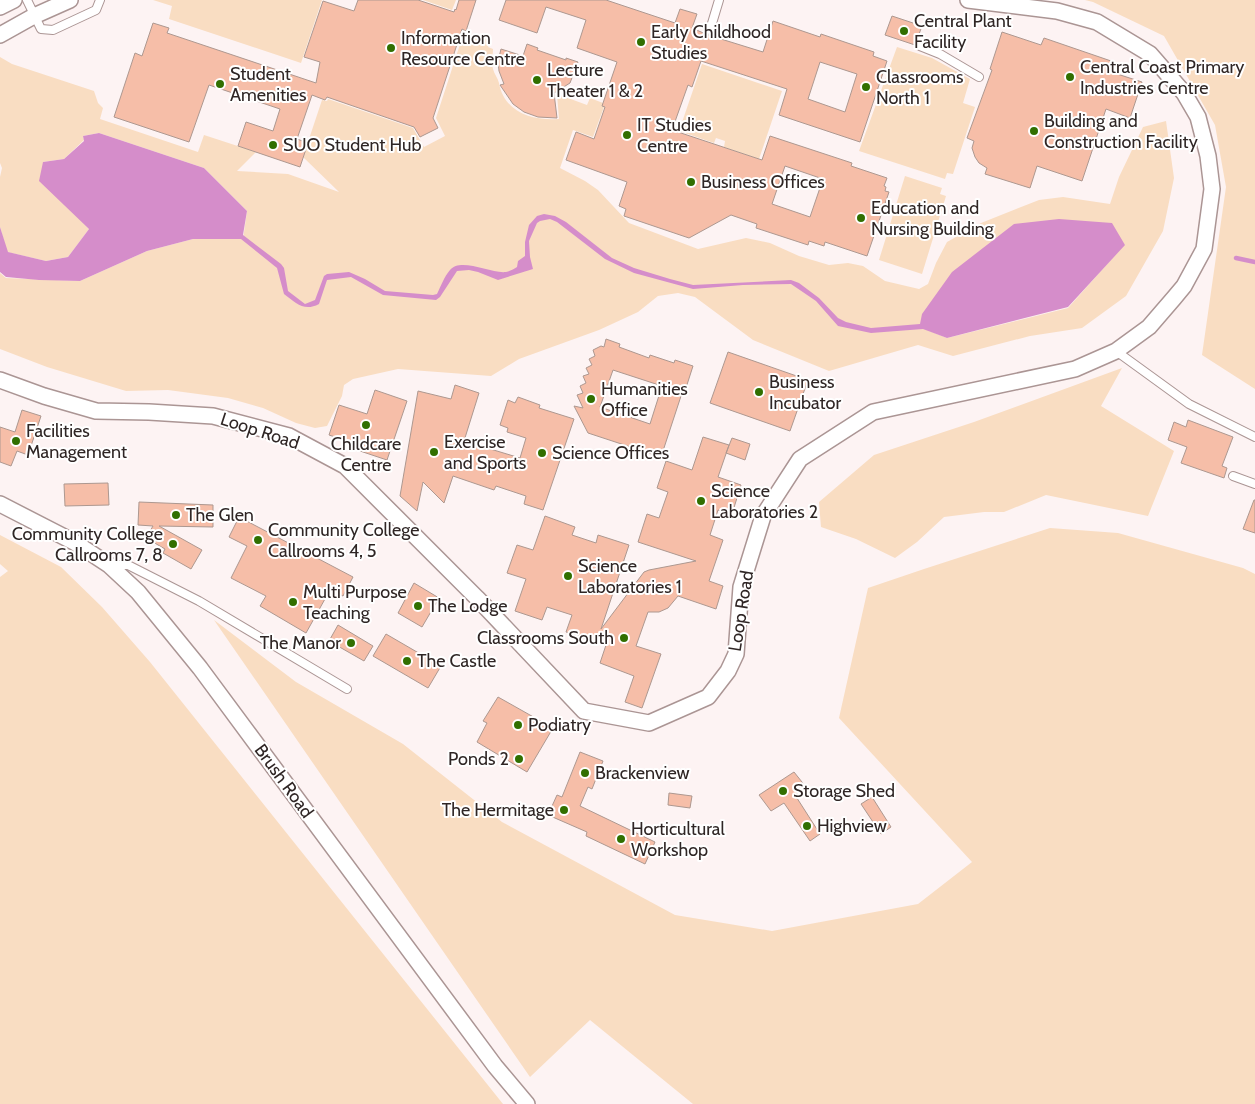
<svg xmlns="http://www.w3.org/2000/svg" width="1255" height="1104" viewBox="0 0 1255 1104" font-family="Cabin,sans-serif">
  <rect width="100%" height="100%" fill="#fdf3f3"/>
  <path fill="#f9ddc2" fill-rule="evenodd" d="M153,0h169l-21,63 -132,-44 3,-13z
    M423,0h33l-4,10z
    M1085,0h170v389l-53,-34 24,-168 -11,-62 -51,-89 -71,-34z
    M464,32l26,8 -2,7 5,2c0,6 -2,14 0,20 1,5 5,9 6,14 5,29 33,38 60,36l-2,-25 30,11 3,-7 13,5 -1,3 2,1 -11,30 -20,-7 -13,38 25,13 13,9 31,33 69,26 48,-11 24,5 29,13 30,9 19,-2 15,3 22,15 34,8 9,-5 8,-21 11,-21 34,-19 58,-23 24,-3 47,7 9,-27 24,-50 23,-6 8,57 -11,53 -37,65 -44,32 -52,8 -77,20 -35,-11 -89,26 -76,-31 -58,-43 -17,-4 -20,3 -20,16 -39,18 -80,29 -28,17 -93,-7 -45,10 -9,6 -2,11 -15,30 -12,2 -19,-5 -33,-15 -35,-10 -60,-8 -42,1 -79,-24 -47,-18v-76l6,5 74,3 67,-30 46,-12h50l4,-28 -43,-43 -105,-35 -16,3 1,4 -20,19 -21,3 25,45 21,22 -21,28 -22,4 -39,-9 -7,-25v-50l2,-9 -2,-5v-106l12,7 82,27 4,12 5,5 -3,11 98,33 6,-17 52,17 -19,19 51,3 51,18 -36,-35 19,-57 5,1 1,-2 85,29 11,19 21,-11 -9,-18zM1125,244l-57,64 -121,30 -27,-11z
    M897,47l35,11 38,21 -7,24 12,4 -22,67 -6,-1 -2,6 -86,-28z
    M702,64l80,27 -23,68 -35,-12 1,-6 -9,-3 -2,5 -35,-12z
    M905,176l37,12 -2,6 6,2 -24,78 -43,-14z
    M1122,368l-21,38 73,45 -26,65 -102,-21 -42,17h-20l-40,5 -27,25 -22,16 -39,-19 -35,-12 -2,-25 55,-47 100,-33z
    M1050,528l68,5 125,35 12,6v530h-562l-103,-84 -60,57 -316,-457 82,62 107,62 99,78 173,93 97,16 146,-27 54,-42 -133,-144 29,-130 56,-19z
    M0,535l61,32 41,40 48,55 353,442h-503v-527l8,-6 -8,-7z"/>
  <path fill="#d58dca" d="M99,133l105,35 43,43 -4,24 38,29 3,4 4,23 17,13 10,-4 9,-24 3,-2 22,-2 16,7 20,12 48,4 4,-1c4,-8 7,-17 13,-24 11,-13 41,4 56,2 4,-1 8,-3 11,-5l1,-6 7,-5v-14l4,-17 8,-9 7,-2 11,2 11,6 46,36 22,10 36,11 23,6 98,-5 8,3 20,15 19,20 8,4 25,6 49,-4 2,-10 30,-42 62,-48 45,-5 53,4 13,22 -57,62 -121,31 -24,-9 -52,4 -33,-7 -22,-25 -25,-17 -48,1 -50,4 -59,-16 -29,-14 -48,-37 -7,-3 -10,2 -3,2 -8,18 1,16 3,12 -35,11 -20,-8 -9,-2 -12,1 -17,26 -4,3 -53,-5 -32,-18 -24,3 -8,24c-15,8 -23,-1 -35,-10l-7,-26 -36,-29h-48l-46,12 -67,30 -41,-1 -33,-3 -6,-5v-45l8,25 38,9 22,-4 21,-28 -50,-48 4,-19 21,-3 20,-18 -1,-5z"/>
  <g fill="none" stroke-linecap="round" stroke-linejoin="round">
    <path stroke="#d58dca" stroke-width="4.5" d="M1236,258l19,4"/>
  </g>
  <path fill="#f6bea8" stroke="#ad9890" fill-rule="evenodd" d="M358,0h60l36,12 1,-3 1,1 3,-10h17l-10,31 -4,-2 -29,89 5,10 -18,9 -6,-10 -87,-30 -2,3 -13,-5 -15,44 11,4 -8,24 -62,-21 8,-24 27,9 7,-22 -71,-24 -20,57 -75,-25 21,-64 7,3 11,-33 16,5 -2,5 149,50 4,-21 -16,-5 19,-56 31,10z
    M506,0h100l69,23 5,-14 17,5 -5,14 16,7 55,17 10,-31 47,16 1,-3 53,18 -1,4 14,5 -27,81 -81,-27 8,-26 -86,-28 -9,26 -4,-2 -16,45 90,30 8,-24 82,27 -1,3 36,12 -3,8 2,1 -1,4 4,1 -22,64 -42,-14 -1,4 -15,-5 -1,4 -52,-17 1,-4 -26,-9 -42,23 -65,-22 2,-7 -7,-3 8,-24 -61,-22 10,-28 18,7 11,-32 -3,-1 15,-44 -40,-14 9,-28 -40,-13 -9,26 -38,-13zM820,62l37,12 -12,38 -37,-13zM785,166l38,13 -13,38 -38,-13z
    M892,16l30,10 -7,19 -30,-10z
    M1002,32l39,13 3,-7 70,24 -3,10 31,10 -12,36 -24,-9 -24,72 -45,-15 -7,22 -45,-14 2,-6 -8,-5 -4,-6 -3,-9 2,-7 -7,-3 25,-68 -2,-1z
    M527,44l11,4 -1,2 29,10v-2l12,4 -8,21 -16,10 3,25 -19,-1 -14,-5 -11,-8 -13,-19 4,-1 -5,-13 -1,-10 3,-12 22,7z
    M606,339l14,5 -1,3 30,11 1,-3 24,8 1,-3 18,6 -9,28 -2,-1 -21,64 -73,-24 -14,-27 9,2 -6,-13 6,-2 -3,-7 6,-3 -3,-7 6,-2 -3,-6 6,-3 -3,-6 6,-3 -2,-6 8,-4 3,1zM613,370l49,16 -12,38 -50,-17z
    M728,352l80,28 -18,51 -80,-28z
    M455,385l24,8 -15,48 56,17 6,-20 -19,-6 1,-4 -8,-3 8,-25 7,3 3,-6 22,8 -1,3 35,11 -31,91 -19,-6 2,-8 -30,-10 -2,4 -41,-14 -9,27 -21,-21 -6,29 -17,-15 18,-105 33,8z
    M375,390l32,11 -20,59 -36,-12 2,-5 -24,-8 10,-30 28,9z
    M22,410l19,6 -13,39 -11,-4 -6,15 -11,-4v-35l15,5z
    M1188,420l45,17 -11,29 5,2 -3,10 -43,-15 6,-16 -19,-7 6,-18 12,5z
    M703,437l26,8 -11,32 23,8 -9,29 -14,-4 -8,25 13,5 -14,41 14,5 -7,23 -38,-13 -10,12 -9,4h-11l-12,34 25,8 -19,54 -17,-6 9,-26 -34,-13 6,-18 -40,-13 6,-17 -25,-8 -5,13 -27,-9 11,-32 -19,-6 10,-28 16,5 12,-34 30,11 -3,8 24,8 2,-8 31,10 -28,84 43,-57 5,-2 47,-9 -58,-19 9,-28 12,4 9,-26 -11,-4 9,-27 26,9z
    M732,438l18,6 -5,16 -19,-7z
    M108,483l1,22 -44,1 -1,-22z
    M1254,500h1v33l-12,-4z
    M139,502l74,3v22l-54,-1 43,24 -11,19 -28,-16 2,-4 -19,-11 7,-12 -15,-1z
    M239,517l114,60 -10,19 -13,-6 -24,43 -46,-27 6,-10 -35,-18 16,-32 -18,-9z
    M414,583l25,15 -17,29 -24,-14z
    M338,625l35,21 -9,15 -35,-20z
    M386,634l55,32 -13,22 -55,-32z
    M498,697l55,31 -26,44 -50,-30 10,-19 -4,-2z
    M580,752l23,9 -11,28 -4,-2 -8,19 75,36 -10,22 -59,-28 1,-4 -39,-17 9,-20 5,2z
    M794,772l12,15 -11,8 25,39 -10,7 -26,-38 -13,8 -12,-16z
    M669,793l23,3 -2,12 -22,-3z
    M872,797l19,30 -10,7 -20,-30z"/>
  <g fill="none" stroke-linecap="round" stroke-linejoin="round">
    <defs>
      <path id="lane" d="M27,0l14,29 12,1 43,-20 4,-10
        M710,30l9,-30
        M920,46l20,8 39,23
        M1116,351l73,53 66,33
        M1233,476l22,8
        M111,565h17l71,36 148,88"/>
      <path id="street" d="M0,7l14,-7
        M0,35l34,-19 36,-16
        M0,380l44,16 52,15 53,1 64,4 76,20 56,30 132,132 107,113 65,12 59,-26 20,-26 8,-17 5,-67 22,-71 37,-57 73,-47 202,-43 41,-18 33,-24 25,-29 10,-12 20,-37 8,-60 -4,-33 -10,-39 -14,-24 -34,-39 -53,-32 -40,-11 -89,-11
        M0,504l74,38 35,23 29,27 62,76 295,398 32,38"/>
    </defs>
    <use href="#lane" stroke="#ab9594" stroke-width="10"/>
    <use href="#street" stroke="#ab9594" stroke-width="18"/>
    <use href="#lane" stroke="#fff" stroke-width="8"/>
    <use href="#street" stroke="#fff" stroke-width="15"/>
  </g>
  <g fill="#316f00" stroke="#fff" stroke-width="2">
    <circle cx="904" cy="31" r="5"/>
    <circle cx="641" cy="42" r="5"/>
    <circle cx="391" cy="48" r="5"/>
    <circle cx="1070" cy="77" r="5"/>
    <circle cx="537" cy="80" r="5"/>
    <circle cx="220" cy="84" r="5"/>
    <circle cx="866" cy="87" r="5"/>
    <circle cx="1034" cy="131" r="5"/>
    <circle cx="627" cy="135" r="5"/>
    <circle cx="273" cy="145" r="5"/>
    <circle cx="691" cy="182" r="5"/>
    <circle cx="861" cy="218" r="5"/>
    <circle cx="759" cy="392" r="5"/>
    <circle cx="591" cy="399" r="5"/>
    <circle cx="366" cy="425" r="5"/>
    <circle cx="16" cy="441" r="5"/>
    <circle cx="434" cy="452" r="5"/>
    <circle cx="542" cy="453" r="5"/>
    <circle cx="701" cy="501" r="5"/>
    <circle cx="176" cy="515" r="5"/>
    <circle cx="258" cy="540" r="5"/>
    <circle cx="173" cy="544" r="5"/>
    <circle cx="568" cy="576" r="5"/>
    <circle cx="293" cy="602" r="5"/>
    <circle cx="418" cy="606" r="5"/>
    <circle cx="624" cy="638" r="5"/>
    <circle cx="351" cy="643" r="5"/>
    <circle cx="407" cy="661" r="5"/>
    <circle cx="518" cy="725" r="5"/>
    <circle cx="519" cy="759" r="5"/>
    <circle cx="585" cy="773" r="5"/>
    <circle cx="783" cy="791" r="5"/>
    <circle cx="564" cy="810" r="5"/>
    <circle cx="807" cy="826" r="5"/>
    <circle cx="621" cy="839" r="5"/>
  </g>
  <g text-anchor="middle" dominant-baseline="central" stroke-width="4" stroke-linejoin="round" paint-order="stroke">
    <g font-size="18" fill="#2f2625" stroke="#fff" text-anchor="start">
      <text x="914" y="21">Central Plant<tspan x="914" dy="21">Facility</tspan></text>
      <text x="651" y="32">Early Childhood<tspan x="651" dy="21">Studies</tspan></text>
      <text x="401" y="38">Information<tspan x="401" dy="21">Resource Centre</tspan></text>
      <text x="1080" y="67">Central Coast Primary<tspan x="1080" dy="21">Industries Centre</tspan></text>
      <text x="547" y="70">Lecture<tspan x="547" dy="21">Theater 1 &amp; 2</tspan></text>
      <text x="230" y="74">Student<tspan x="230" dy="21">Amenities</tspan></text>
      <text x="876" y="77">Classrooms<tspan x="876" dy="21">North 1</tspan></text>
      <text x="1044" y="121">Building and<tspan x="1044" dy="21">Construction Facility</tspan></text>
      <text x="637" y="125">IT Studies<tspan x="637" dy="21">Centre</tspan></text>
      <text x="283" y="145">SUO Student Hub</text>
      <text x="701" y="182">Business Offices</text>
      <text x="871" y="208">Education and<tspan x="871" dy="21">Nursing Building</tspan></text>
      <text x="769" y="382">Business<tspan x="769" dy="21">Incubator</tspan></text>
      <text x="601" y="389">Humanities<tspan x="601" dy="21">Office</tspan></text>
      <text x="26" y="431">Facilities<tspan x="26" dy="21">Management</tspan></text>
      <text x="444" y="442">Exercise<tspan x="444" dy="21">and Sports</tspan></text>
      <text x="366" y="444" text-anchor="middle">Childcare<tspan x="366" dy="21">Centre</tspan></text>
      <text x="552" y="453">Science Offices</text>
      <text x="711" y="491">Science<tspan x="711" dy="21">Laboratories 2</tspan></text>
      <text x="186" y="515">The Glen</text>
      <text x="268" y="530">Community College<tspan x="268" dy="21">Callrooms 4, 5</tspan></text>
      <text x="163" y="534" text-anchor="end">Community College<tspan x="163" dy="21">Callrooms 7, 8</tspan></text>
      <text x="578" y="566">Science<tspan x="578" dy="21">Laboratories 1</tspan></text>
      <text x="303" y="592">Multi Purpose<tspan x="303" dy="21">Teaching</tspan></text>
      <text x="428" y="606">The Lodge</text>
      <text x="614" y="638" text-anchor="end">Classrooms South</text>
      <text x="341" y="643" text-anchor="end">The Manor</text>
      <text x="417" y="661">The Castle</text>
      <text x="528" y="725">Podiatry</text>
      <text x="509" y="759" text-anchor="end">Ponds 2</text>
      <text x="595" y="773">Brackenview</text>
      <text x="793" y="791">Storage Shed</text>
      <text x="554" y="810" text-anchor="end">The Hermitage</text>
      <text x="817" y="826">Highview</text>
      <text x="631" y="829">Horticultural<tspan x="631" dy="21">Workshop</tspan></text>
    </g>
    <g font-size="18" fill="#2f2625" stroke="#fff">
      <text transform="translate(260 431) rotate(18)">Loop Road</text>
      <text transform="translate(741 611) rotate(-81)">Loop Road</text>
      <text transform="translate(284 781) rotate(54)">Brush Road</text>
    </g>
  </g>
</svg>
